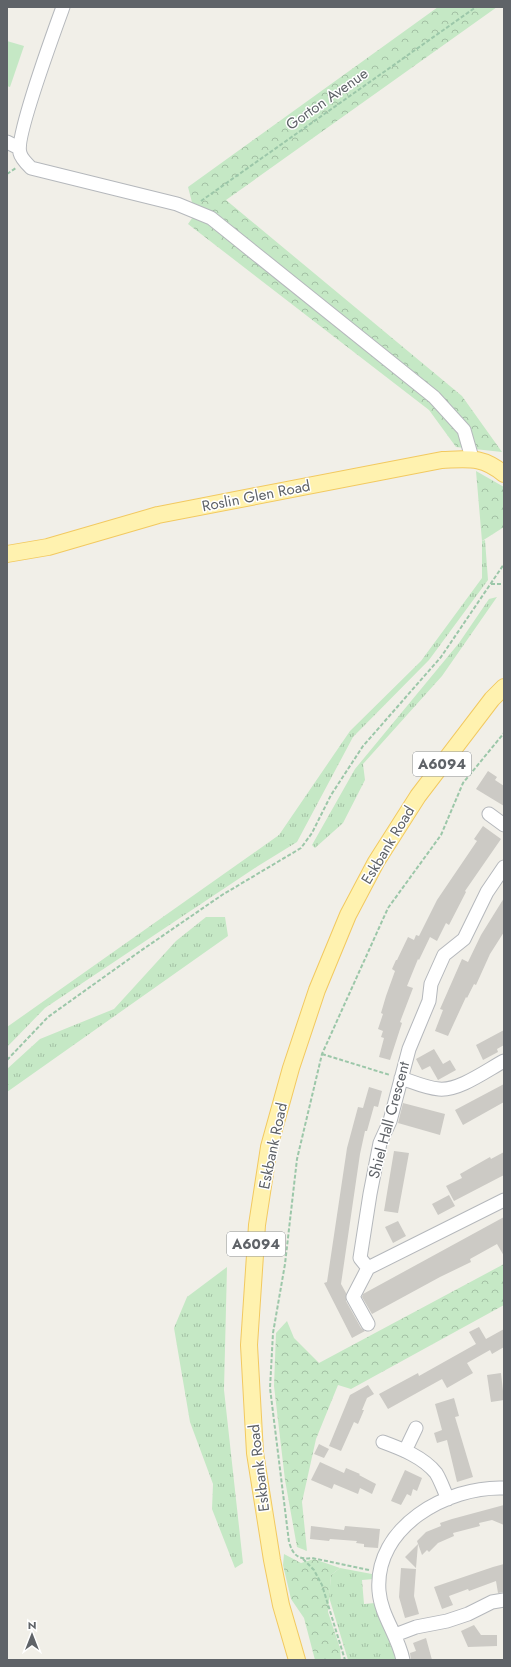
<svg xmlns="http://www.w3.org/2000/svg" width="511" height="1667" viewBox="0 0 511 1667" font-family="Jost,sans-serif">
  <defs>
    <pattern id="grass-tufts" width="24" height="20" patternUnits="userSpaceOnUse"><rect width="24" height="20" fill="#c5e8c5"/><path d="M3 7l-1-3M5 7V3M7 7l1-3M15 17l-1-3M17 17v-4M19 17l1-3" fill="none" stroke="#a3c0a4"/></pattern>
    <pattern id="forest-crowns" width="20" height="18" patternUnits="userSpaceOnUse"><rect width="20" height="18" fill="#c5e8c5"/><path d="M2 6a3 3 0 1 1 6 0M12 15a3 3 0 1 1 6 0" fill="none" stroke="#a3c0a4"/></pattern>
  </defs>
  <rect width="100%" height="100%" fill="#f1efe8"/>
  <path fill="url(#grass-tufts)" d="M485,540l3,40 -59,80 -76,77 -56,105 -39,24 -213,142 -38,39v-20l272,-192 71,-104 71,-70 61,-83v-37z
    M497,597l-55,79 -79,88 2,16 -22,43 -28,25 -3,-3 43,-76 104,-126 30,-44z
    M206,917h19l3,19 -221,156v-23l33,-30 74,-30 62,-68z
    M227,1267l-3,123 19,173 -8,5 -23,-59 1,-25 -23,-62 -16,-94 13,-31z
    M340,1568l32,6 2,2v3l-12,1 2,24 11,-1c4,21 17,37 21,57h-48l-19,-63 2,-22z"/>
  <path fill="url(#forest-crowns)" d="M438,7h59l-271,193 236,196 40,56 -46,-5 -27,-37 -241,-186 7,-10 -7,-27z
    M476,471l28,16v40l-22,14z
    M504,1264v41l-153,84 -13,-4 -22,54 -14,63 5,49 -10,-4 -12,-67 -11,-94 2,-53 11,-12 7,17 25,25z
    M284,1554l17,9 13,-4 26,9 -9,7 -3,37 12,36 1,12h-26l-11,-42 -13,-19 -8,-34z"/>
  <path fill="#c5e8c5" d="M7,41l17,5 -14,41 -3,-1z"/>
  <path fill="#cccac5" d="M488,771l9,6 -2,3 9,6v20l-28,-17z
    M483,826l18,13 -36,52 1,1 -17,33 -3,-2 -9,18 -7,-4 -11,23 -1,-1 -11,27 6,2 -13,34 2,1 -12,37 -11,-3 5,-19 -3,-1 2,-6 -5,-2 5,-15 -2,-1 5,-17 9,-25 -3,-2 4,-9h1l11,-23 6,3 2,-5 3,1 18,-36 40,-59 -3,-2z
    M504,898v34l-14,22 -14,31 -2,-1 -7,14 -1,-1 -18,39 -13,-5 8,-21 -3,-1 22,-50 6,3 13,-27z
    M504,1030v15l-7,4 1,3 -15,8 -7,-15z
    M434,1049l9,15 7,-4 6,10 -18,10 -8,-14 -8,4 -6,-11z
    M504,1084v18l-41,23 -8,-15z
    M369,1087l13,4 -4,16 -4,-1 -7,25h-2l-5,23 -19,130 5,9v8l15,27 4,3 -13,7 -28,-55 3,-1 20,-134 11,-41 5,1z
    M403,1103l42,11 -5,21 -42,-12z
    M394,1151l15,2 -11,60 -14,-2z
    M504,1152v23l-50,26 -8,-15 16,-8 -2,-4 30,-17 1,2z
    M449,1195l6,11 -17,9 -6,-11z
    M504,1217v39l-7,-12 -27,15 1,3 -31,15 -68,37 -10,-17 1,-3z
    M398,1221l8,15 -13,7 -8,-16z
    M479,1327l7,12 18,-10v18l-12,7 -2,-4 -23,13 6,10 -26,15 -5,-9 -54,30 -9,-15 39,-21 1,3 57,-32 -7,-12z
    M501,1373l3,27 -13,2 -4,-27z
    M368,1385l6,9 -7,4 -5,12h2l-6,14 -4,-2 -13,29 -12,-5 21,-51z
    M454,1398l5,18 -4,1 18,60 -16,5 -10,-42 -10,3 -3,-10 8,-3 -7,-26z
    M319,1444l10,5 -5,9 -10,-4z
    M320,1462l24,11 2,-5 14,6 -1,1 17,9 -4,10 -12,-6 -2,6 -24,-10 -2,5 -21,-9z
    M405,1470l17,8 -5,13 -4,-2 -2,7 -4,-2 -6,11 -10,-4z
    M504,1505v20l-12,-5 -13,3 1,3 -27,7 1,3 -16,7 -9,9 -2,-2 -5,5 -5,-14 9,-9 15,-6 -1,-3 12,-4z
    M311,1526l33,4 1,-4 35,3 -2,19 -14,-1v-3l-8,-1 1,-2 -27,-2 -1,2 -19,-2z
    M418,1544l-2,24 -11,-11z
    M504,1564v28l-6,1 -2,-12 -27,10 -1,-2 -19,7 4,9 -11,4 -8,-22 59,-20z
    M401,1568l15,1 -2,27 5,18 -14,4 -6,-21z
    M474,1625l7,10h16v11l-29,1 -7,-16z
    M426,1638l6,22h-21l-1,-7 6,-2 -3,-8z"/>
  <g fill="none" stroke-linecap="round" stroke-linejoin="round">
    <defs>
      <path id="minor" d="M63,7c-8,22 -48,131 -43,146 1,5 7,11 11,15l146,36 34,14 223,179 30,33 8,28
        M7,142l12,6
        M489,814l15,11
        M504,867l-17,25 -23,47 -20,16 -13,29 -2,17 -20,48 -19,72 -10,22 -10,51 -10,64 8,10 136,-68
        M401,1078c12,4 25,10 38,11 20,2 48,-19 65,-28
        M368,1324l-15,-27 15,-29
        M383,1442c19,7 40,15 53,31 5,8 8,18 12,26
        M405,1451l11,-23
        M395,1635l21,-8 31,-6 21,-7 24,-12 12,-2
        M403,1660c-5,-25 -22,-44 -24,-69 -5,-64 68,-105 125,-103"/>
      <path id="major" d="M7,554l41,-7 110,-32 284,-55c27,-1 40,-4 62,14
        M297,1660l-16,-55 -9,-45 -17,-107 -6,-108 8,-120 12,-78 22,-79 26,-78 31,-75 28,-53 42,-66 74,-97 12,-12"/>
    </defs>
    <use href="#minor" stroke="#b5b8bc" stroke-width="15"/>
    <use href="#major" stroke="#f2c960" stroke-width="18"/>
    <path stroke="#9cc7a9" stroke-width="2" stroke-dasharray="4 2" stroke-linecap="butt" d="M7,174l9,-6
      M201,201l275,-194
      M491,584h13
      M322,1054l68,21
      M7,1060l41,-43 91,-65 83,-57 79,-47 11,-15 19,-38 32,-49 78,-89 63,-93
      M303,1559l11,11 8,15 23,75
      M369,1570l-57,-12c-14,2 -19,-3 -23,-16l-19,-154 3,-55 12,-69 12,-105 25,-105 66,-146 53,-73 22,-52 41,-50"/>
    <use href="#minor" stroke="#fff" stroke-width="13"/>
    <use href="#major" stroke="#fff2af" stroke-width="16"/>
  </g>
  <g text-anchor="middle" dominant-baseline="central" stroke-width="3" stroke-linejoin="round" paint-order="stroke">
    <g fill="#fff" stroke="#8f9295" stroke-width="1">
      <rect x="413" y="752" width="58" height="24" rx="3"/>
      <rect x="227" y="1232" width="58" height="24" rx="3"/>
    </g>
    <g font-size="14" font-weight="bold" fill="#5f6368">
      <text x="442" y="764">A6094</text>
      <text x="256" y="1244">A6094</text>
    </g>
    <g font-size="15" fill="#5f6368" stroke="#fff">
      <text transform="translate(327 99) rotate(-35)">Gorton Avenue</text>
      <text transform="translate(256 496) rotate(-11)">Roslin Glen Road</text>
      <text transform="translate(388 845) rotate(-59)">Eskbank Road</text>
      <text transform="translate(389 1120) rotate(-75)">Shiel Hall Crescent</text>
      <text transform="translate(273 1146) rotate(-78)">Eskbank Road</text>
      <text transform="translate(259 1468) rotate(-97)">Eskbank Road</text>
    </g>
  </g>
  <rect width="511" height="1667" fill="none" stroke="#5f6368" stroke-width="16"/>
  <g transform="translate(32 1635)" stroke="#ffffff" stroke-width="3" paint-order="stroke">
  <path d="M0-3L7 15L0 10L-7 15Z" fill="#5f6368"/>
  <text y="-6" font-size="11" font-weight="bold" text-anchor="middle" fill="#5f6368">N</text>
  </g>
</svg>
